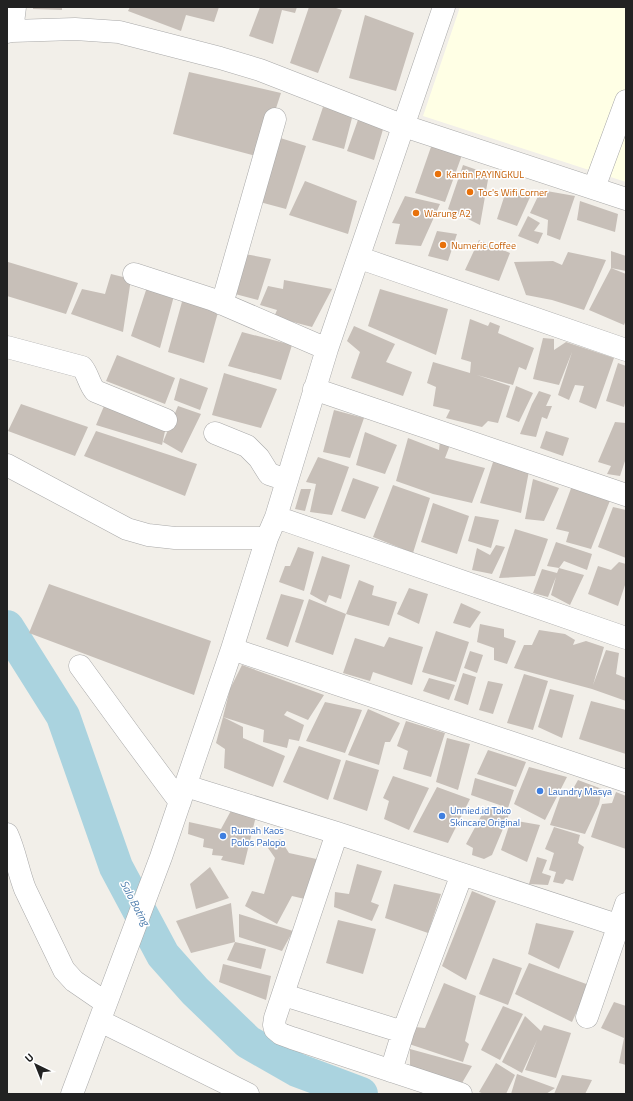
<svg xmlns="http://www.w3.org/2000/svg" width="633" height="1101" viewBox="0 0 633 1101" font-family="'Titillium Web',sans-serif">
  <rect width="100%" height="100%" fill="#f2efe9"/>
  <path fill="#ffffe5" d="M460,7h166v175l-203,-66z"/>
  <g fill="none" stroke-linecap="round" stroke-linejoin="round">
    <path stroke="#aad3df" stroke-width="34" d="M7,627l56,89 53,151 47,88 32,36 53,51 49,28 64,24"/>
  </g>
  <path fill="#c7bfb8" d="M33,7h29v3l-29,-1z
    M130,7h89l-5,15 -28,-7 -5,16 -53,-20z
    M260,7h37l-2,6 -13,-3 -9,34 -24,-8z
    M309,7h24l9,3 -24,63 -28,-10z
    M365,15l49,18 -18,58 -47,-13z
    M189,72l92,21 -21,64 -87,-23z
    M323,107l30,7 -9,35 -32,-9z
    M359,117l25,9 -10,34 -27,-9z
    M277,137l29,9 -20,63 -30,-8z
    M432,144l30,11 -17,47 -30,-9z
    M463,165l26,9 -9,51 -32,-16z
    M305,181l52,20 -9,33 -59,-19z
    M541,190l34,6 -15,44 -13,-5 1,-15 -18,-7z
    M506,191l25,4 -14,31 -20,-7z
    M405,196l35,8 -19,42 -26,-2 5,-20 -8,-1z
    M580,201l38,13 -3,18 -38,-12z
    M528,216l12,7 -6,8 9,2 -5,11 -20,-8z
    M437,231l20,3 -9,27 -20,-5z
    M479,240l31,13 -11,28 -34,-11z
    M611,251l15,5v15l-15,-3z
    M568,252l38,8 -22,50 -32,-10 -26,-5 -12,-33 39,-1 9,4z
    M245,254l26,5 -13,41 -23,-6z
    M8,262l70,21 -12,31 -59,-18v-29z
    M611,268l15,6v46l-2,5 -35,-15z
    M111,274l20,5 -8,53 -52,-18 11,-25 23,5z
    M284,280l48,9 -20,38 -38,-10 3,-7 -17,-5 8,-19 15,3z
    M148,284l27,8 -15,56 -29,-12z
    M380,289l68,20 -12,46 -68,-29z
    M185,291l35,14 -16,58 -36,-11z
    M470,319l18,7 2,-4 10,4 -2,7 36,15 -8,22 -7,-3 -6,18 -36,-10 33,11 -12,37 -10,-2 -6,6 -36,-9 4,-8 -17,-4 3,-19 -9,-4 6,-21 37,11 1,-11 -10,-3z
    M354,326l41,18 -9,18 26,10 -9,24 -52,-18 9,-26 -13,-11z
    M242,332l50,13 -11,35 -53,-14z
    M543,338l11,1v11l12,-8 48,16 -18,51 -17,-7 5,-16 -9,-1 -6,15 -11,-5 14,-43 -13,33 -26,-6z
    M117,355l58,23 -10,26 -59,-23z
    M618,363l8,3v33l-2,8 -18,-6z
    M224,373l53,16 -16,39 -49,-13z
    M180,378l28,10 -8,22 -26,-10z
    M516,386l17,7 -14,29 -13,-5z
    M539,391l12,4 -5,11h6l-5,13 -5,-2 -6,20 -16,-3 12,-30z
    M107,399l60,23 -5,23 -66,-20z
    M21,404l67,23 -13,29 -67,-25z
    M178,406l23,8 -19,39 -19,-11z
    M334,410l30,8 -14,40 -27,-6z
    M615,422l11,1v35l-6,18 -13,-2 4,-8 -13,-4z
    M96,431l101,33 -12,32 -101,-40z
    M546,431l23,7 -6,18 -23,-8z
    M365,432l32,13 -12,29 -29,-9z
    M408,438l31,12 1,-10 10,5 -5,13 40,10 -13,35 -39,-9 -37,-13z
    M318,457l31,10 -17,48 -22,-3 6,-28 -10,-2z
    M494,459l35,12 -8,42 -41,-10z
    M353,478l26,9 -14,32 -24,-8z
    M533,479l26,9 -15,33 -19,-2z
    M573,483l38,15 -20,51 -25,-7 3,-10 -13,-3z
    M393,485l37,13 -17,55 -40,-16z
    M301,489h10l-6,22 -10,-2z
    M433,503l36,13 -12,38 -36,-12z
    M613,507l13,3v48l-28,-11z
    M475,516l24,4 -8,28 -23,-7z
    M515,529l33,10 -13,37 -36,2z
    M556,542l36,12 -5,16 -23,-9 -5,7 -12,-2z
    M496,545l9,2 -13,27 -20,-4 5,-22 13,7z
    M298,547l16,5 -10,39 -25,-9 6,-16h5z
    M322,556l28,9 -9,34 -12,-4 -3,8 -16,-9z
    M619,562l7,2v18l-8,24 -30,-12 10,-28 13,4z
    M559,568l25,7 -14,30 -19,-10 5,-18 -8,20 -15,-4 9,-24 15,4z
    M359,580l15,6 -2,9 25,7 -8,24 -43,-12z
    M49,584l162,57 -17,54 -165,-62z
    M409,588l19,6 -9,30 -22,-10z
    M281,594l23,6 -16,47 -22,-8z
    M309,599l37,15 -13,41 -38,-13z
    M461,603l20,9 -11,16 -17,-5z
    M480,624l24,5v8l12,4 -9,23 -13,-4v-12l-17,-6z
    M539,630l26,4 10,6 -2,5 13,-4 18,6 -11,38 13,-35 13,3 -3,21 10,4v23l-34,-12 -78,-21 10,-23h8z
    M436,631l33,11 -13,40 -34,-10z
    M389,637l34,10 -11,38 -39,-13 -3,9 -27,-8 12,-35 29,9z
    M470,651l13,4 -6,18 -13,-5z
    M242,665l82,30 -16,25 -21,-9 -3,4 20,10 -5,16 -10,-2 -2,9 -24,-6 1,-12 -41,-13 7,-28z
    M463,673l13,4 -8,28 -14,-5z
    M524,674l24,7 -15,49 -26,-7z
    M429,678l26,7 -6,15 -26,-9z
    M488,681l15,3 -10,30 -14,-4z
    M550,689l24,6 -12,43 -24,-11z
    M591,701l35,9v44l-47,-15z
    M325,702l37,8 -17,43 -39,-12z
    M368,709l32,14 -10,19h-5l-6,23 -31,-10z
    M223,717l20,10v11l42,18 -12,31 -49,-19 1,-19 -9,-6z
    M406,721l39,12 -14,44 -28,-8 5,-18 -11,-5z
    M447,738l23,6 -12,46 -22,-8z
    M299,746l42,14 -13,40 -45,-18z
    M488,750l38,12 -10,25 -39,-13z
    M346,760l33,10 -12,41 -34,-12z
    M529,767l38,10 -22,43 -31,-16z
    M393,776l36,12 -20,42 -25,-11 5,-18 -6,-3z
    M475,778l39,12 -6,18 -37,-13z
    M578,780l24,9 -3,15 -14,30 -35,-9 10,-28 9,-1z
    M437,787l33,12 -22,44 -35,-11z
    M616,792l10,4v53l-35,-12 11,-33 10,-1z
    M233,807l23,9 -12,49 -23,-5 2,-4 -11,-1 1,-6 -10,-2 1,-8 -16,-5 1,-12 32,7z
    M486,807l24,5 -18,43 -8,4 -12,-4 1,-7 -7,-4z
    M511,820l29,5 -13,37 -26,-12z
    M554,827l26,8 -2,8 6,4 -11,34 -7,-2 -3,5 -10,-2 3,-10 -7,-2 5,-17 -9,-4z
    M280,839l9,14 32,7 -12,40 -17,-4 -15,28 -32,-18 7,-15 12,3 11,-36 -9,-13z
    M537,857l10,3 -5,13 9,3 -3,9 -19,-1z
    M357,864l25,7 -11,31 8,3 -7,16 -38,-14 1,-15 14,2z
    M210,867l19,31 -33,11 -6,-25z
    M394,884l47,10 -13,39 -43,-15z
    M472,891l24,10 -30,79 -24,-14z
    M231,903l4,39 -44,11 -15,-32z
    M239,914l54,17 -11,20 -43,-14z
    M338,920l38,9 -13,45 -37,-11z
    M536,923l38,8 -15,38 -31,-15z
    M235,942l31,7 -5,20 -34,-9z
    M493,958l29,10 -14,37 -29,-11z
    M529,963l60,22 -17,37 -57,-28z
    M223,964l48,12 -5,24 -47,-18z
    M444,983l32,13 -11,45 4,3 -6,18 -57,-19 9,-16 10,1z
    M614,1002l12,4v59l-7,-2 5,-25 -23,-10z
    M503,1006l20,8 -23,46 -19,-10z
    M525,1016l16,15 3,-6 27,8 -15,45 -31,-8 12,-30 -15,33 -20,-11z
    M410,1049l62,17 -10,17 -52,-15z
    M496,1063l19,12 -9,19h-22l-5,-2z
    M517,1074l38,14 -9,6h-35z
    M562,1075l30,5 -7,14h-31z"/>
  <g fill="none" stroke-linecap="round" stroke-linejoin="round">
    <defs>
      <path id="minor" d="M12,31l63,-2 44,3 101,26 40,12 144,56 222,73
        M7,32l5,-1 3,-24
        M594,188l32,-87
        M360,258l266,92
        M134,274l77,25 116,50
        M222,304l53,-185
        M7,347l75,20c6,7 7,17 13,24l71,29
        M314,389l312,106
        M215,433l32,13 12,12 10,16 18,6
        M7,465l120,64 21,6 27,3h92
        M276,517l350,121
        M232,649l394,132
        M80,666l51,70 49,66
        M186,786l151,47 289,95
        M337,833l-62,185 -1,7 1,4 6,5 11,4 169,56
        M7,834c8,17 11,37 18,55l39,81 10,11 32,22
        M284,995l119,37 59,-158
        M587,1017l39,-113
        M100,1021l148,73
        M391,1071l12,-39
        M72,1094l89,-237 71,-208 35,-111 9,-21 51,-168 117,-342"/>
    </defs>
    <use href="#minor" stroke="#a9a9a9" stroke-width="23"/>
    <use href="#minor" stroke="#fff" stroke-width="22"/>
  </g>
  <g fill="#e8710a" stroke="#fff" stroke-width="1.5">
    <circle cx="438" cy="174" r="4"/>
    <circle cx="470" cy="192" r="4"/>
    <circle cx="416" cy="213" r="4"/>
    <circle cx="443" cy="245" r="4"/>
  </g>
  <g fill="#3f7fe0" stroke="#fff" stroke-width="1.5">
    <circle cx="540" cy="791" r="4"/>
    <circle cx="442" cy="816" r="4"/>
    <circle cx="223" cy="836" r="4"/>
  </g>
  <g text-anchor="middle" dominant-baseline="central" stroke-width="3" stroke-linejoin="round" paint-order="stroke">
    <g font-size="10" fill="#c56008" stroke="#fff" text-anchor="start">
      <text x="446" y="174">Kantin PAYINGKUL</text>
      <text x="478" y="192">Toc's Wifi Corner</text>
      <text x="424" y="213">Warung A2</text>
      <text x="451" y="245">Numeric Coffee</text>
    </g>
    <g font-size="10" fill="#366cbe" stroke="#fff" text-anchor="start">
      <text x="548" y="791">Laundry Masya</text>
      <text x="450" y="810">Unnied.id Toko<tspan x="450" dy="12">Skincare Original</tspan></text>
      <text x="231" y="830">Rumah Kaos<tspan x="231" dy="12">Polos Palopo</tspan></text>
    </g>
    <g font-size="11" font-style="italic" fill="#4a7aab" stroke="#fff">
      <text transform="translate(135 903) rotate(62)">Salo Boting</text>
    </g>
  </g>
  <rect width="633" height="1101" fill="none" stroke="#222222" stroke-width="16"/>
  <g transform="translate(36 1065) rotate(317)" stroke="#ffffff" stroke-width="3" paint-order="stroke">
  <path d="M0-3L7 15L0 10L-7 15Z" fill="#222222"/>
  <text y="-6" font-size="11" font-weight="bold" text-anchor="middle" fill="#222222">U</text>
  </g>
</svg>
